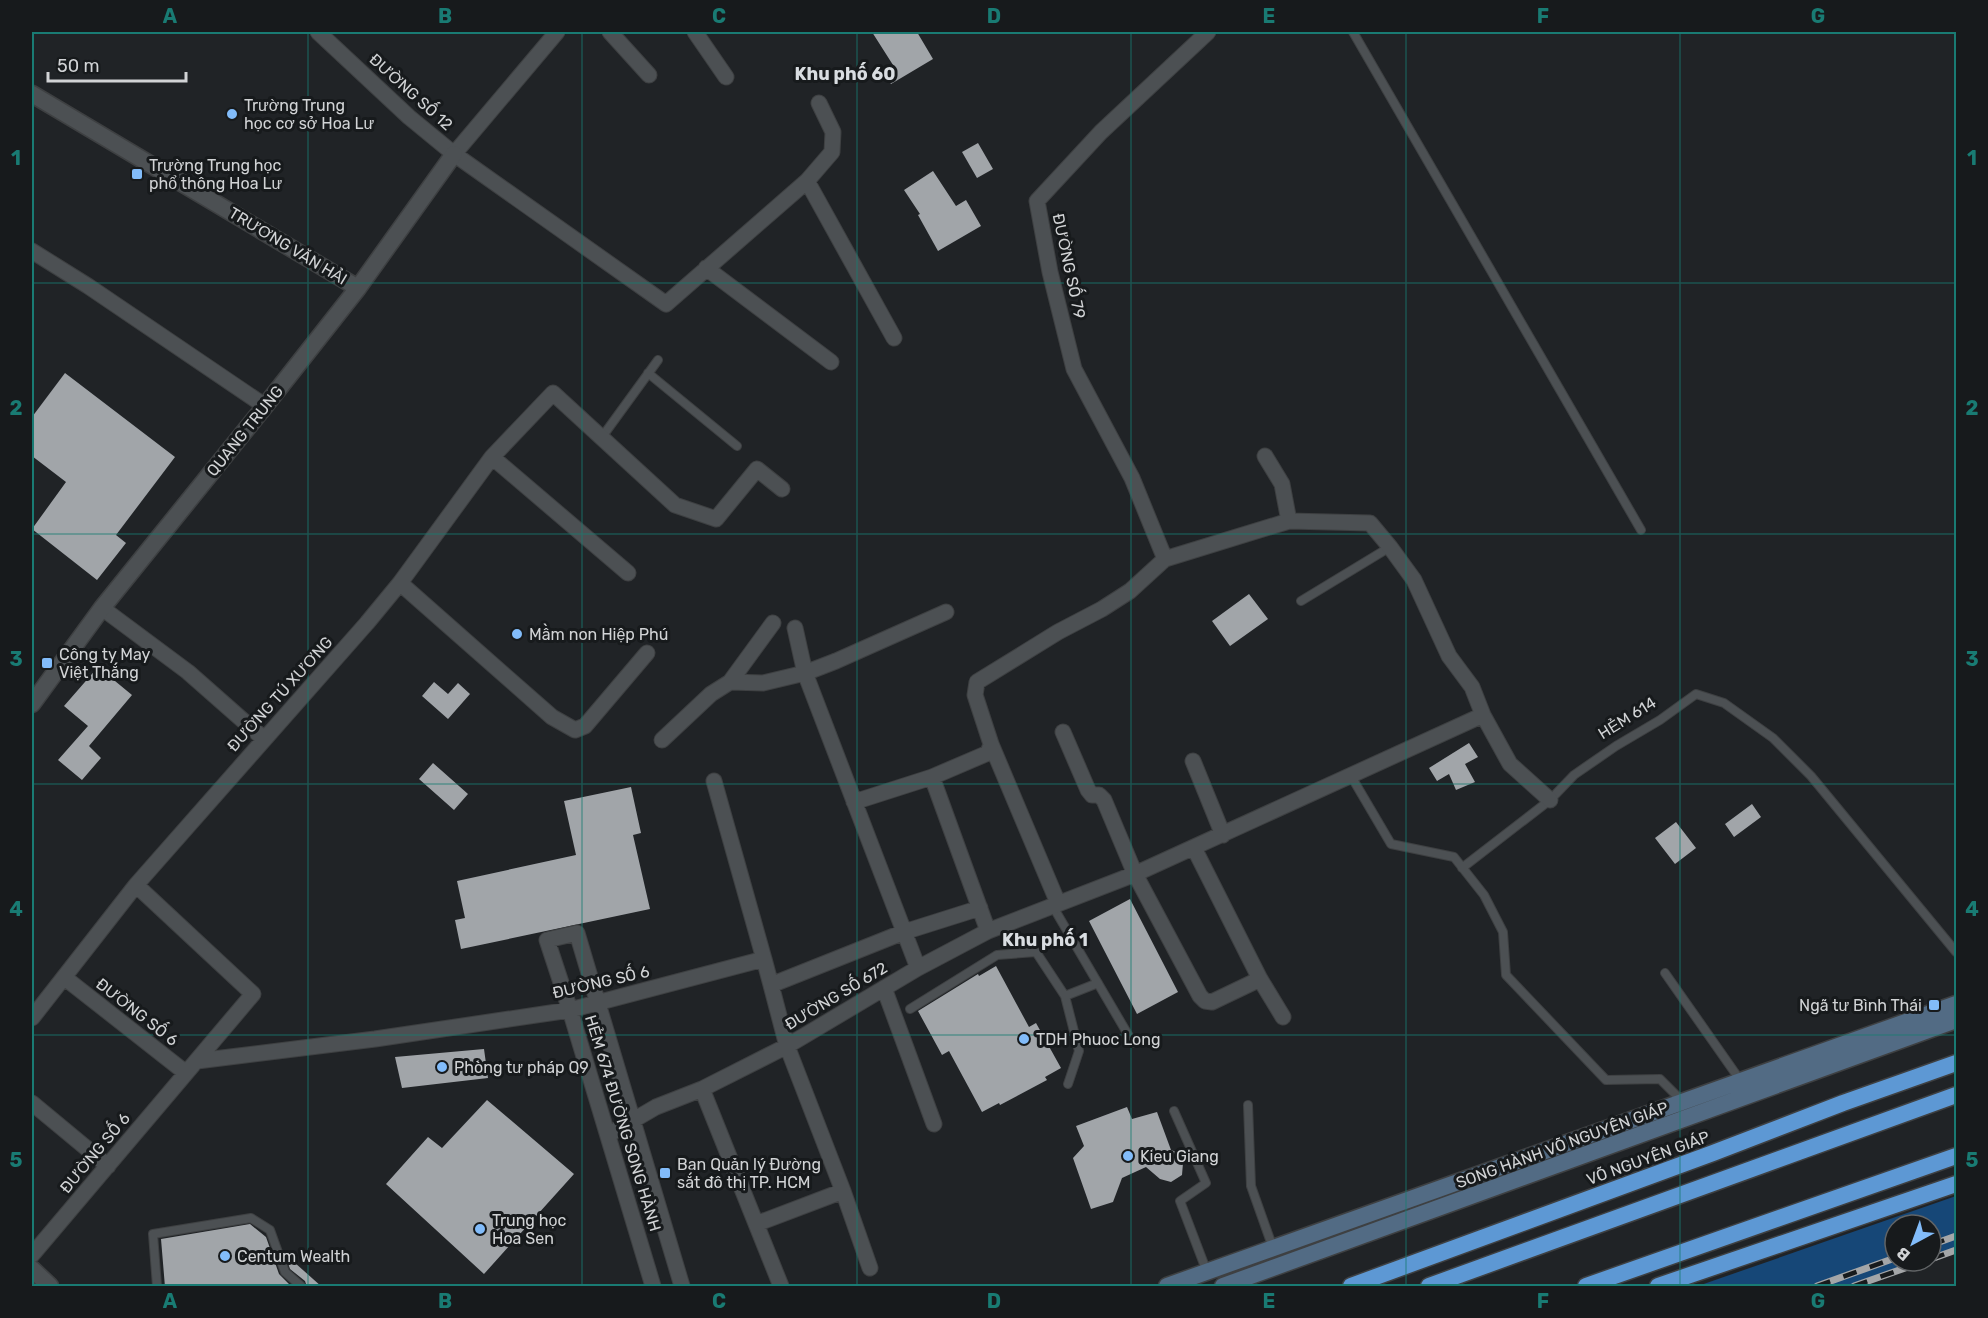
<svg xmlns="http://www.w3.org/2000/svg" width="1988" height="1318" viewBox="0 0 1988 1318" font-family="Rubik,sans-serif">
  <rect width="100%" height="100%" fill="#202326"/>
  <path fill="#164777" d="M1956,1196v56l-25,9v-36h-36v36h36l-74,25h-159z"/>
  <path fill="#a1a5a9" d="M872,32h45l16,27 -42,25 -8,-13 10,-6z
    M978,143l15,26 -16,9 -15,-26z
    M933,171l23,35 10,-6 15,26 -43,25 -20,-36 2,-1 -16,-24z
    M65,373l110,84 -59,78 10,8 -29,37 -65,-51 34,-47 -34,-26v-39z
    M1249,594l19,25 -38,27 -18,-25z
    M98,667l34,28 -43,51 12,12 -19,22 -24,-20 30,-34 -24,-20z
    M434,682l14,12 10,-11 12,11 -22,25 -26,-23z
    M1469,743l9,14 -13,7 10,18 -19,8 -7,-16 -12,7 -8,-13z
    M433,763l35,31 -14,16 -35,-31z
    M631,787l10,46 -8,2 17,74 -189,40 -6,-29 10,-2 -8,-37 119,-26 -12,-54z
    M1752,804l9,13 -27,20 -9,-13z
    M1676,822l20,26 -21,16 -20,-26z
    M1130,899l48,93 -41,22 -48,-93z
    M996,966l33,61 7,-4 25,45 -16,9 2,3 -47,25 -1,-2 -17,9 -33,-61 -7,4 -24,-44 60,-37 1,2z
    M484,1049l4,29 -86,10 -7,-31z
    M487,1100l87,74 -90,100 -98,-90 42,-47 14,11z
    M1127,1107l5,12 25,-7 14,38 8,3 4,10 -1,12 -11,7 -11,-3 -14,-12 -24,11 -9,24 -22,7 -18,-51 11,-12 -8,-20z
    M250,1224l16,13 13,37 13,13h-127l-4,-48z
    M285,1254l37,33h-15l-2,-6 -15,-12z"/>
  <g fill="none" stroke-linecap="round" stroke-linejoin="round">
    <defs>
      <path id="service" d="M1353,32l288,498
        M648,373l89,73
        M602,437l56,-77
        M1301,601l89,-54
        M1351,776l40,68 63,13 30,38 19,37 3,43 100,105 54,-1 22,22
        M1462,868l88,-68 24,-25 42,-29 44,-26 36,-26 28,9 49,35 38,38 145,176
        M1052,905l81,138
        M1665,973l75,107
        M910,1009l87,-54 39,-3 29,44
        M1068,1084l11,-33 -14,-55 33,-13
        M1248,1105l3,81 22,62
        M1174,1111l32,72 -26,18 27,71
        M157,1286l-4,-52 98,-16 19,12 15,42 16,14"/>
      <path id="minor" d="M318,32l91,85 45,37 212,150 141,-123 25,-29 1,-20 -14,-29
        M610,32l39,43
        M695,32l31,45
        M454,154l103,-122
        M807,181l87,157
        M32,251l56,35 177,120
        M706,268l125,94
        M1265,456l17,28 7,37
        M492,457l136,116
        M1165,559l-33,-81 -58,-109 -24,-97 -13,-71 64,-69 107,-100
        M400,583l152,134 23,13 10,-4 62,-73
        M102,608l86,64 76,67
        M795,628l10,45 113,295
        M730,682l43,-59
        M1063,732l25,58 4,5h7l5,5 31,74 65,122 5,5 7,1 48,-23
        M662,740l49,-46 19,-12 33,1 42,-10 31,-12 110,-49
        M991,744l67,159
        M1193,761l30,74
        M932,777l56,154
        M714,781l50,178
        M854,802l78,-25 56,-24 3,-9 -16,-49 2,-13 81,-50 44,-23 28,-18 35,-32 124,-38 81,2 20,24 24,33 35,76 23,31 11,28 27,49 40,36
        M1194,848l66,131 23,38
        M65,978l121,95
        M884,988l50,136
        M32,1018l104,-133 231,-262 33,-40 92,-126 61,-64 122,112 41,14 41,-50 25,20
        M197,1061l178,-22 195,-29 194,-51 7,26 133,-53 76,-24
        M702,1089l79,197
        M32,1103l76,63
        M608,1135l48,-28 46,-18 85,-43 131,-78 70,-37 147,-57 348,-159
        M843,1191l27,77
        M756,1224l87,-33 -56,-145 -16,-61
        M32,1255l221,-261 -117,-109
        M653,1286l-83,-276 -23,-70 30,-7 105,353"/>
      <path id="tertiary" d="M32,94l326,194
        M32,704l70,-96 163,-202 93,-118 96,-134
        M32,1269l18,17"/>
      <path id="secondary" d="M1167,1286l789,-282
        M1223,1286l733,-266"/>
      <path id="trunk" d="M1351,1286l362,-133 130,-50 113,-40
        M1429,1286l527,-191
        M1586,1286l370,-130
        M1658,1286l298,-102"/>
    </defs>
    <use href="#service" stroke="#3e4042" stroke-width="10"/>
    <use href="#minor" stroke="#3e4042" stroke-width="17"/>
    <use href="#tertiary" stroke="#3e4042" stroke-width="19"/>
    <use href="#secondary" stroke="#3e4042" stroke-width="19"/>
    <use href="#trunk" stroke="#3e4042" stroke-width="19"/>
    <use href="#service" stroke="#4c5053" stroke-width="8"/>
    <use href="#minor" stroke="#4c5053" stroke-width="15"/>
    <use href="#tertiary" stroke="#4c5053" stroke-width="16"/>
    <use href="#secondary" stroke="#526b84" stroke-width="16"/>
    <use href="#trunk" stroke="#5d98d4" stroke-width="16"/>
    <defs>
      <path id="rail" d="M1931,1245l25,-9
        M1931,1259l25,-9
        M1817,1286l78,-28
        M1854,1286l71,-25"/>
    </defs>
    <use href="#rail" stroke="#a4a6a8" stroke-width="7"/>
    <use href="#rail" stroke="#171a1c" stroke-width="4.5" stroke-dasharray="14" stroke-linecap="butt"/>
  </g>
  <path fill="none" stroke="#197b73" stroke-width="1.5" stroke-opacity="0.55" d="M308,32v1254M582,32v1254M857,32v1254M1131,32v1254M1406,32v1254M1680,32v1254M32,283h1924M32,534h1924M32,784h1924M32,1035h1924"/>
  <g fill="#82bcfa" stroke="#171a1c" stroke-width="2">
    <circle cx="232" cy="114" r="6"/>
    <rect x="131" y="168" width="12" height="12" rx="3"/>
    <circle cx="517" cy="634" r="6"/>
    <rect x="41" y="657" width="12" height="12" rx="3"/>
    <rect x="1928" y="999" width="12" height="12" rx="3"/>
    <circle cx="1024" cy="1039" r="6"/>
    <circle cx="442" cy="1067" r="6"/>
    <circle cx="1128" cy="1156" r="6"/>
    <rect x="659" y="1167" width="12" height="12" rx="3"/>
    <circle cx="480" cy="1229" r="6"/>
    <circle cx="225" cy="1256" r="6"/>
  </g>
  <g text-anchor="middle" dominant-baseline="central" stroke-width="6" stroke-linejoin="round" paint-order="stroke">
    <g font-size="16" fill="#d1d3d5" stroke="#171a1c">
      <text transform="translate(411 92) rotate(42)">ĐƯỜNG SỐ 12</text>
      <text transform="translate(288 246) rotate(31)">TRƯƠNG VĂN HẢI</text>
      <text transform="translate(1069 266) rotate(78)">ĐƯỜNG SỐ 79</text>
      <text transform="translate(245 431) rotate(-51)">QUANG TRUNG</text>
      <text transform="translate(280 694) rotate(-48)">ĐƯỜNG TÚ XƯƠNG</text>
      <text transform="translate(1627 718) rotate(-32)">HẺM 614</text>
      <text transform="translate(601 982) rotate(-13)">ĐƯỜNG SỐ 6</text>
      <text transform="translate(836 996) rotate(-31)">ĐƯỜNG SỐ 672</text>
      <text transform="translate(137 1012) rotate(38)">ĐƯỜNG SỐ 6</text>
      <text transform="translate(623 1123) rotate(73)">HẺM 674 ĐƯỜNG SONG HÀNH</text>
      <text transform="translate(1562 1145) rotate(-20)">SONG HÀNH VÕ NGUYÊN GIÁP</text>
      <text transform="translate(95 1153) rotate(-50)">ĐƯỜNG SỐ 6</text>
      <text transform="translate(1648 1158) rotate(-20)">VÕ NGUYÊN GIÁP</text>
    </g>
    <g font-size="16" fill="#d1d3d5" stroke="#171a1c" text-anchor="start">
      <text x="244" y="105">Trường Trung<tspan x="244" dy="18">học cơ sở Hoa Lư</tspan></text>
      <text x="149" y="165">Trường Trung học<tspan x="149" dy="18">phổ thông Hoa Lư</tspan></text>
      <text x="529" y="634">Mầm non Hiệp Phú</text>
      <text x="59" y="654">Công ty May<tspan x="59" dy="18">Việt Thắng</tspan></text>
      <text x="1922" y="1005" text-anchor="end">Ngã tư Bình Thái</text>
      <text x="1036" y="1039">TDH Phuoc Long</text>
      <text x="454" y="1067">Phòng tư pháp Q9</text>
      <text x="1140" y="1156">Kieu Giang</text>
      <text x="677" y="1164">Ban Quản lý Đường<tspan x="677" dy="18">sắt đô thị TP. HCM</tspan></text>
      <text x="492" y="1220">Trung học<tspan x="492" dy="18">Hoa Sen</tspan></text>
      <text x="237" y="1256">Centum Wealth</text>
    </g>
    <g font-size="18" font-weight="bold" fill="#d9dde1" stroke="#171a1c">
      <text x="845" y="74">Khu phố 60</text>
      <text x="1045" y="940">Khu phố 1</text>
    </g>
  </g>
  <rect width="1988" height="1318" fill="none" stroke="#171a1c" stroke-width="66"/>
  <g transform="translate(1913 1243) rotate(221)"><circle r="28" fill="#171a1c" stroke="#616466" stroke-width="1.5"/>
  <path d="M0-4.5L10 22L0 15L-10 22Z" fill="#82bcfa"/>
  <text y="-9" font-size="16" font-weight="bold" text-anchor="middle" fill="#d1d3d5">B</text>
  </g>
  <path d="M48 72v9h138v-9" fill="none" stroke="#d1d3d5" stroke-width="3"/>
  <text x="57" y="72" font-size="18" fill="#d1d3d5" stroke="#171a1c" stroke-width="4.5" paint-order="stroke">50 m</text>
  <rect x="33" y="33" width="1922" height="1252" fill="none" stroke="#197b73" stroke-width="2"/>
  <g font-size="20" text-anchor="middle" font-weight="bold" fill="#197b73">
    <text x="170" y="23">A</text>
    <text x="445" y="23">B</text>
    <text x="719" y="23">C</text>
    <text x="994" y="23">D</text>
    <text x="1269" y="23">E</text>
    <text x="1543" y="23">F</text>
    <text x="1818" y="23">G</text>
    <text x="16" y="165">1</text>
    <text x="1972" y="165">1</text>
    <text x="16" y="415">2</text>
    <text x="1972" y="415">2</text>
    <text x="16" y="666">3</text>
    <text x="1972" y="666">3</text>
    <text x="16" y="916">4</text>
    <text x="1972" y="916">4</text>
    <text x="16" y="1167">5</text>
    <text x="1972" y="1167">5</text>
    <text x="170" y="1308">A</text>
    <text x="445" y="1308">B</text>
    <text x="719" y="1308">C</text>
    <text x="994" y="1308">D</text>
    <text x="1269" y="1308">E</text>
    <text x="1543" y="1308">F</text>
    <text x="1818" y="1308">G</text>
  </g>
</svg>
